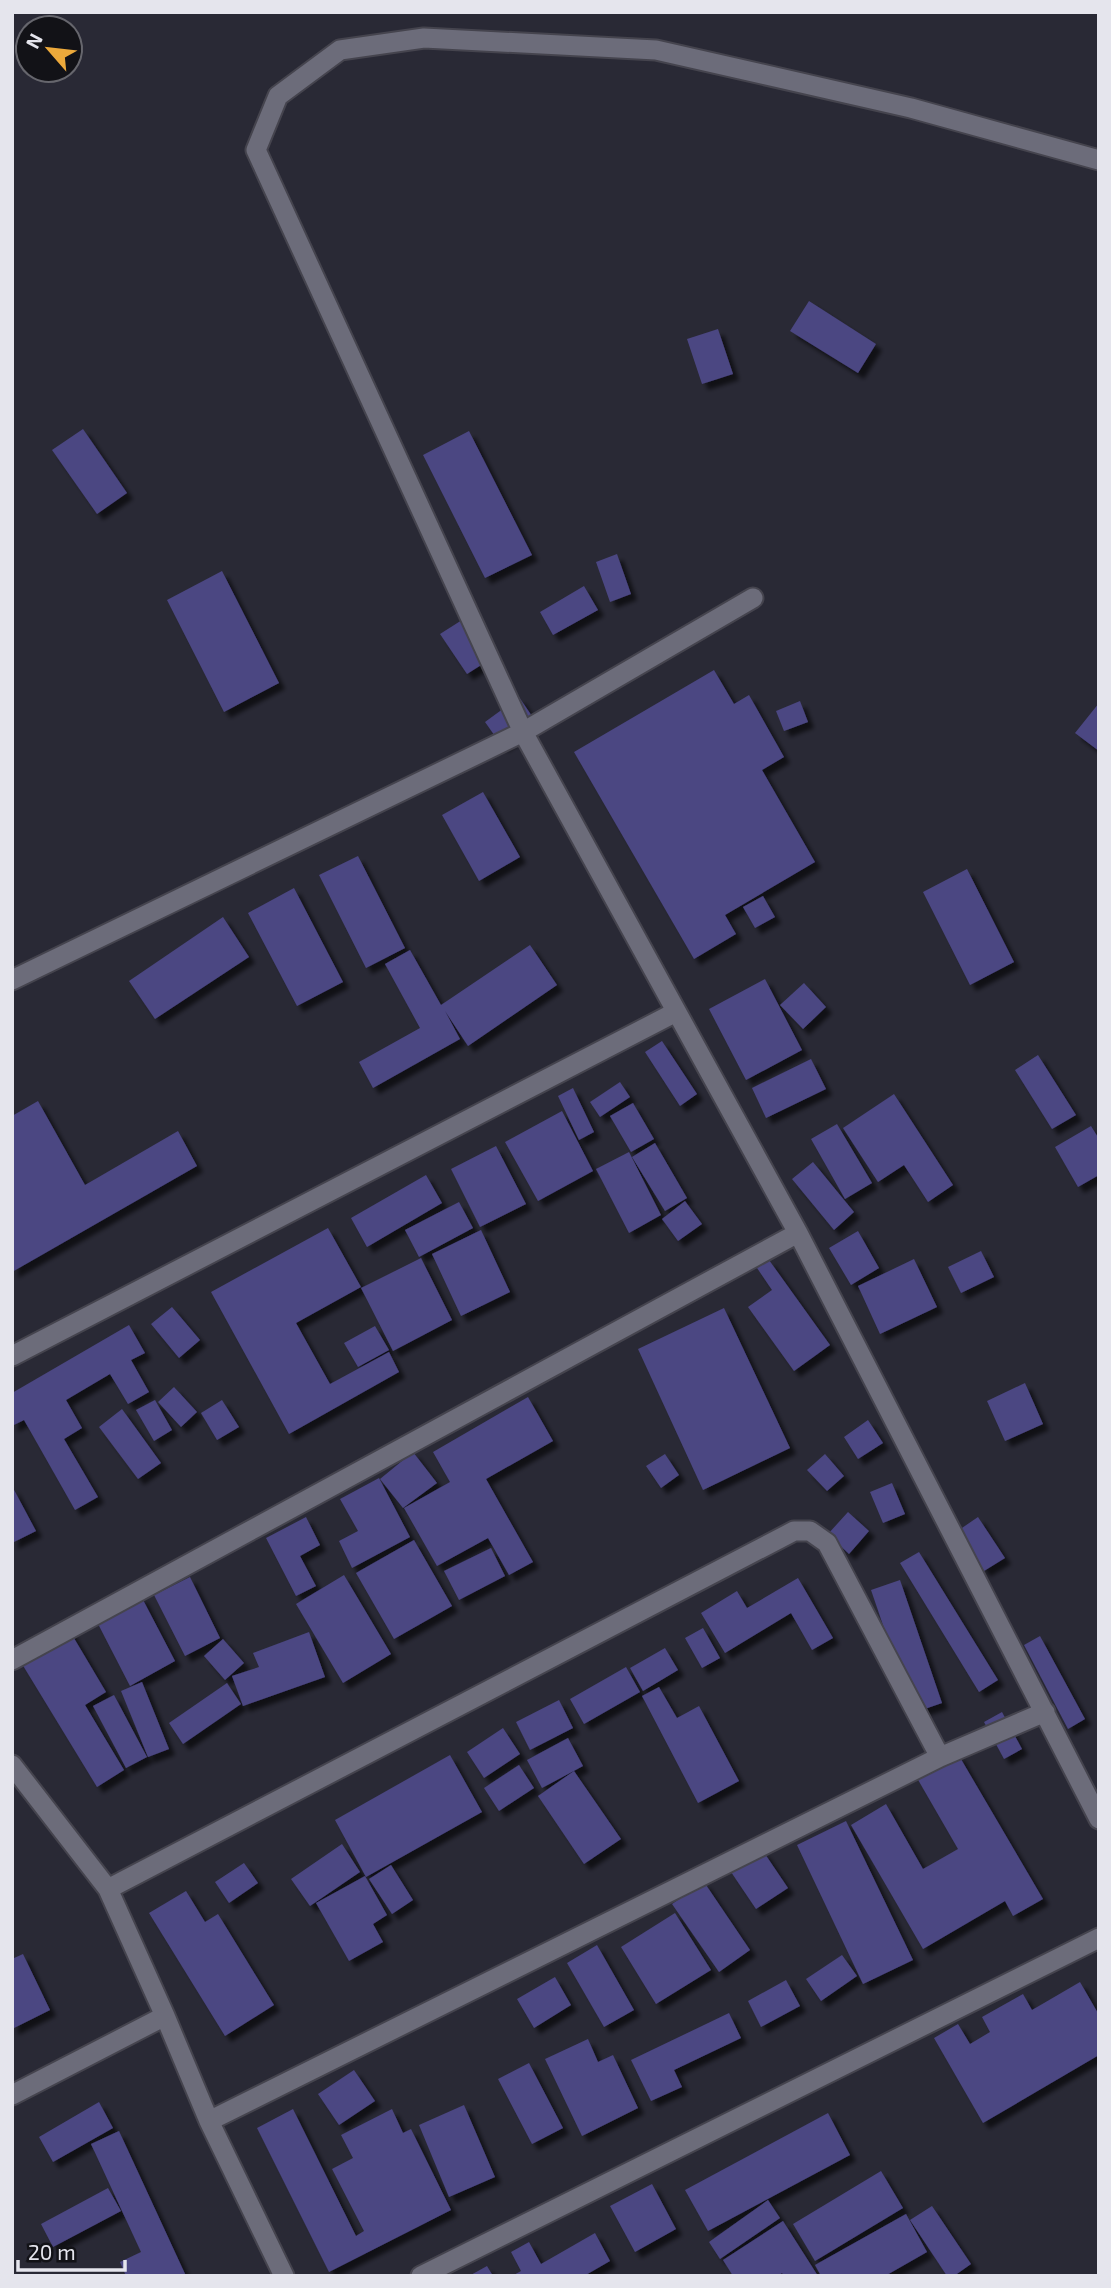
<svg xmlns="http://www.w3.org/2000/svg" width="1111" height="2288" viewBox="0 0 1111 2288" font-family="'Exo 2',sans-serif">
  <defs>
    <filter id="shadow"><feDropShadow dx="6" dy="6" stdDeviation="2" flood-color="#0009"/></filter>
  </defs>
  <rect width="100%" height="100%" fill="#292935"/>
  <path fill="#4b4682" filter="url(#shadow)" d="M809,301l67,43 -18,29 -68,-42z
    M718,329l15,45 -31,10 -15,-45z
    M83,429l44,64 -30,21 -45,-64z
    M469,431l63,124 -47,23 -62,-123z
    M617,554l14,40 -21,8 -14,-40z
    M222,571l57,112 -55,29 -57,-112z
    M584,586l14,24 -45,25 -13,-23z
    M462,620l27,40 -22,14 -27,-40z
    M714,670l20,34 15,-9 35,62 -22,13 53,92 -90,53 11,19 -42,25 -120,-207z
    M519,697l17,25 -34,24 -17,-24z
    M800,701l8,21 -24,9 -8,-20z
    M1099,703v48l-24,-18z
    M483,792l37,65 -41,24 -37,-66z
    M358,856l47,92 -39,20 -47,-93z
    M967,869l47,93 -44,23 -47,-93z
    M294,888l49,94 -46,24 -49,-93z
    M763,896l12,21 -20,11 -12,-21z
    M223,917l26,40 -94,62 -26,-38z
    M530,945l27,40 -89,61 -23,-35 15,28 -87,49 -14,-26 61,-34 -35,-64 25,-14 31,55z
    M765,979l37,71 -56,30 -37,-71z
    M804,983l22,24 -23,22 -23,-24z
    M662,1041l35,53 -17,12 -35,-54z
    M1038,1055l38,60 -24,14 -37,-59z
    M811,1059l15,30 -60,29 -14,-30z
    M620,1082l10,15 -30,20 -10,-15z
    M573,1088l21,44 -15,8 -21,-44z
    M894,1094l59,91 -25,17 -24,-37 -26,17 -35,-54z
    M38,1101l47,84 93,-54 19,35 -185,106v-156z
    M633,1103l21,36 -23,13 -21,-36z
    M562,1111l31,60 -55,30 -33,-59z
    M837,1124l35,59 -27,16 -34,-60z
    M1091,1126l8,13v36l-21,12 -23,-40z
    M655,1143l32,55 -22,13 -33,-54z
    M496,1146l30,58 -46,23 -29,-58z
    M629,1152l32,63 -32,18 -33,-64z
    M813,1162l41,50 -20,18 -42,-51z
    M426,1175l16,28 -75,44 -16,-29z
    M685,1201l17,23 -24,17 -16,-22z
    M459,1202l14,26 -54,29 -14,-27z
    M328,1228l33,59 -65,36 34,61 59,-32 10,20 -110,62 -78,-142z
    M481,1230l29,62 -49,24 -29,-62z
    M858,1231l21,37 -28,17 -22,-37z
    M981,1251l13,26 -33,16 -13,-26z
    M421,1258l31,62 -59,31 -32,-63z
    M914,1259l23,48 -57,27 -22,-48z
    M769,1260l61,85 -36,26 -46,-64 24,-17 -15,-22z
    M172,1307l28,33 -21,18 -28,-34z
    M724,1308l66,140 -87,42 -65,-141z
    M129,1325l16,28 -14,7 18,32 -21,12 -18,-30 -44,26 16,28 -18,11 34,58 -23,13 -51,-90 -12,6v-33z
    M375,1326l14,24 -31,17 -14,-24z
    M1025,1383l18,41 -38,17 -18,-40z
    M174,1387l23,25 -16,15 -23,-25z
    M528,1397l25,44 -67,38 47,83 -24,13 -21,-37 -51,28 -33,-58 46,-26 -17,-30z
    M155,1400l17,30 -18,11 -18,-31z
    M222,1400l17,27 -22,13 -16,-27z
    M122,1409l39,54 -23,16 -39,-52z
    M868,1420l15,23 -25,16 -14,-22z
    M413,1452l24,31 -34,25 -23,-29z
    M665,1454l14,21 -18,13 -15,-22z
    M825,1454l19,22 -17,15 -20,-21z
    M379,1478l31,59 -58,31 -13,-27 19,-10 -18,-32z
    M892,1483l13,31 -22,9 -13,-31z
    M12,1486l24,45 -24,12z
    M848,1512l21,19 -20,23 -21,-20z
    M306,1517l14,28 -20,11 16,30 -20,10 -30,-58z
    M978,1517l27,41 -21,13 -25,-41z
    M414,1540l38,66 -58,33 -38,-66z
    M491,1548l14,28 -46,24 -15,-29z
    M919,1552l79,128 -19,12 -79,-129z
    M344,1575l47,79 -48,29 -47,-79z
    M190,1577l30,61 -35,18 -31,-61z
    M798,1578l35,60 -21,12 -21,-37 -66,40 -24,-40 36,-22 10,17z
    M900,1580l42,123 -29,10 -42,-123z
    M141,1596l34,65 -45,25 -34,-66z
    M68,1628l38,64 -21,13 39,65 -27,17 -78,-128z
    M703,1628l17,30 -18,10 -17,-30z
    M309,1632l16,45 -82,29 -11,-30 27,-9 -6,-14z
    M1040,1636l45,83 -17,10 -44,-84z
    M223,1639l21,24 -19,17 -21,-24z
    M665,1648l13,22 -35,21 -13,-23z
    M626,1667l14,25 -56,32 -14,-25z
    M142,1682l27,67 -21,8 -27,-66z
    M227,1683l14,21 -58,40 -14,-21z
    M659,1687l18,31 22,-12 40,75 -41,22 -56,-107z
    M114,1695l33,62 -21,11 -33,-62z
    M559,1700l14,28 -43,22 -14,-28z
    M1002,1712l20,37 -18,10 -20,-37z
    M503,1728l17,26 -36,24 -17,-26z
    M568,1738l15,28 -41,22 -15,-28z
    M958,1754l85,145 -30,17 -8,-15 -82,48 -72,-124 35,-21 37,65 35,-20 -41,-71z
    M450,1755l32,57 -116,65 -31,-57z
    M519,1765l15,23 -35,23 -15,-23z
    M574,1771l47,68 -37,25 -46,-68z
    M846,1821l67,139 -50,24 -66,-139z
    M342,1844l18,28 -50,34 -19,-27z
    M763,1851l25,37 -32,21 -25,-37z
    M244,1863l14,20 -29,20 -14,-21z
    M391,1865l22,35 -21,14 -23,-35z
    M365,1876l22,39 -14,9 10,18 -34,19 -33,-58z
    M704,1882l46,68 -31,22 -47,-68z
    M186,1891l19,31 13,-8 56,91 -49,31 -76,-123z
    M675,1913l36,57 -55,34 -35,-57z
    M597,1945l37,65 -30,17 -37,-64z
    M23,1954l27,56 -38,19v-70z
    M842,1955l15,21 -36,25 -15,-22z
    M555,1977l16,28 -37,23 -17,-29z
    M786,1980l14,26 -39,21 -13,-26z
    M1080,1982l19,33v40l-116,68 -49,-85 24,-14 12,20 20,-12 -8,-15 41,-23 9,16z
    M729,2013l12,25 -67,32 8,17 -31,14 -20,-41z
    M588,2039l10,23 15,-7 25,53 -56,28 -37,-77z
    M529,2063l34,65 -31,16 -34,-65z
    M354,2070l21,31 -36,24 -21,-31z
    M99,2102l14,26 -60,34 -14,-25z
    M464,2105l31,72 -46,20 -30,-72z
    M293,2109l63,127 8,-5 -32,-62 21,-11 -12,-23 51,-26 11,24 8,-4 40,81 -122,62 -72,-144z
    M828,2113l22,42 -142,76 -23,-41z
    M119,2131l67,145h-60l-6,-14 21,-10 -50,-108z
    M881,2171l22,37 -88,53 -22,-37z
    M652,2184l24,45 -41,23 -25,-46z
    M108,2188l13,23 -68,36 -12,-23z
    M768,2200l12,18 -60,41 -11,-17z
    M932,2206l39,58 -17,12h-7l-37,-56z
    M906,2214l21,38 -42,24h-64l-6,-11z
    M783,2221l35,55h-34l-2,-3 -4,3h-45l-10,-16z
    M595,2233l15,28 -26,15h-72l9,-5 -10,-19 18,-10 12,22z
    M487,2266l6,10h-24z"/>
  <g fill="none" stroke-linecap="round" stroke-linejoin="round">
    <defs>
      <path id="minor" d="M1099,160l-188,-52 -255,-58 -232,-12 -84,12 -62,46 -22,54 267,582 275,501 301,586
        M12,980l511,-248 230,-134
        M12,1356l664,-344
        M12,1660l786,-427
        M12,1765l96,124 57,127 44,105 75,155
        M108,1889l686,-358h16l17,12 113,214
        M12,2095l153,-79
        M209,2121l731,-364 105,-45
        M421,2276l678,-338"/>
    </defs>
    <use href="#minor" stroke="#45444e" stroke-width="23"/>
    <use href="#minor" stroke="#6c6c7a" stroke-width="19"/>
  </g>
  <rect width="1111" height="2288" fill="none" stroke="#e5e5ed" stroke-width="28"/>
  <g transform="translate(49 49) rotate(298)"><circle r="33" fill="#121217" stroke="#66666d" stroke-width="2"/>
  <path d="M0-5L12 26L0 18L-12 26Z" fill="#eca93b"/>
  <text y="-10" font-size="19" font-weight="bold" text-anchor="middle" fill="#e5e5ed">N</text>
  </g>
  <path d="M18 2260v10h107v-10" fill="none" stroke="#e5e5ed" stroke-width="3.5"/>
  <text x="28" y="2260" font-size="21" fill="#e5e5ed" stroke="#121217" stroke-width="5" paint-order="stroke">20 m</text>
</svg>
